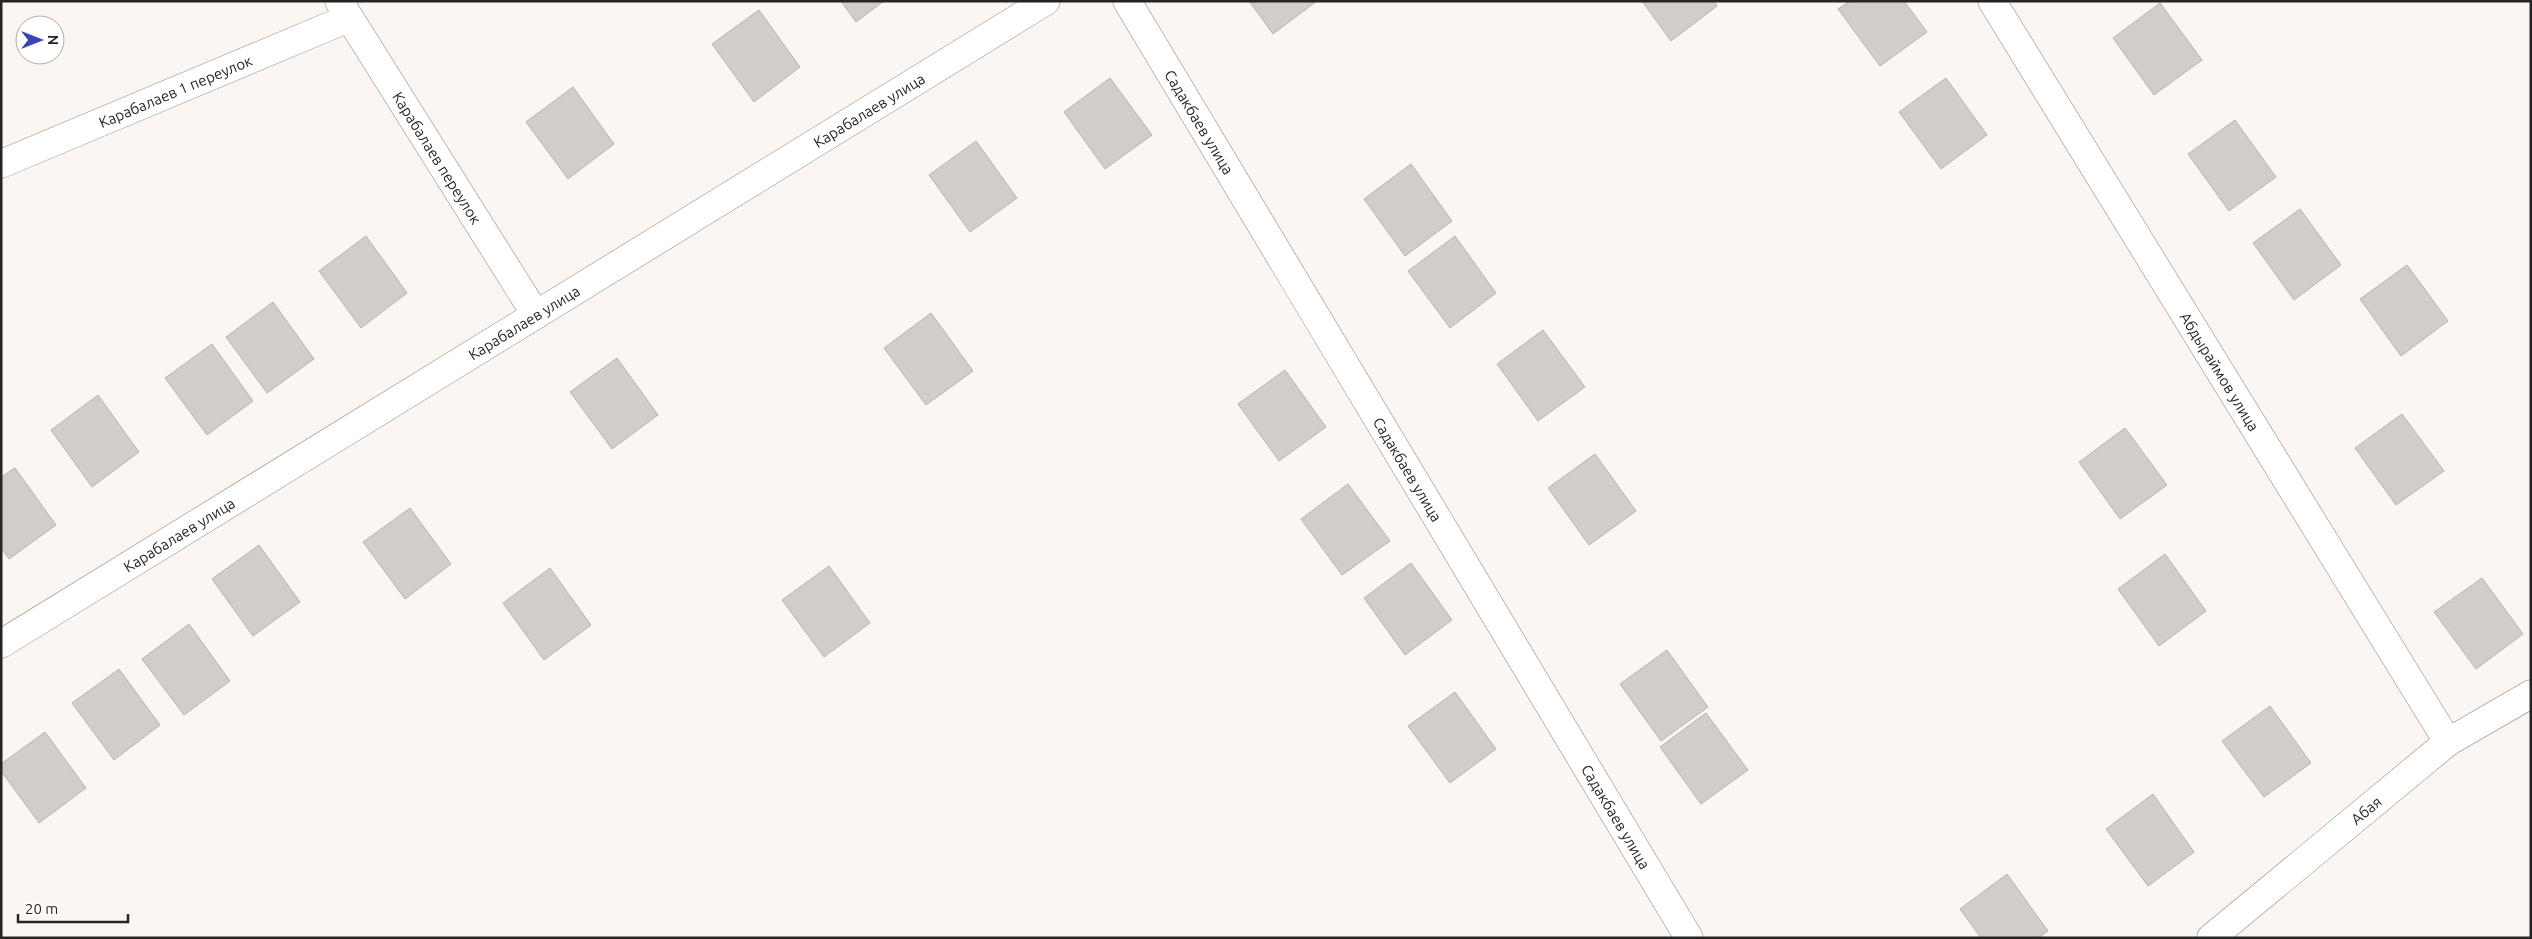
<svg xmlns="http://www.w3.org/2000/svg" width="2532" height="939" viewBox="0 0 2532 939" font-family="Ubuntu,sans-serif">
  <rect width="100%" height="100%" fill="#fcf6f3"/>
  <path fill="#d2ccca" stroke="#b9b3b2" d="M841,1h43l-28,21z
    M1249,1h68l-44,33z
    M1642,1h72l3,5 -46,35z
    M1850,1h54l23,31 -47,34 -42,-57z
    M2160,3l42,57 -48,35 -41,-57z
    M759,10l41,57 -46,35 -42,-58z
    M1110,78l42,57 -47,34 -41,-57z
    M1946,78l41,57 -46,34 -42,-57z
    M573,87l41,57 -46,35 -42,-57z
    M2235,120l41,57 -47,34 -41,-57z
    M976,141l41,57 -47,34 -41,-57z
    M1411,164l41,57 -47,35 -41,-57z
    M2300,209l41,56 -47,35 -41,-57z
    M366,236l41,57 -46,35 -42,-57z
    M1455,236l41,57 -46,35 -42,-57z
    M2407,265l41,56 -47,35 -41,-57z
    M273,302l41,57 -47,34 -41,-56z
    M931,313l42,58 -47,34 -42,-57z
    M1543,330l42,57 -47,34 -41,-57z
    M212,344l41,57 -46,34 -42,-57z
    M617,358l41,57 -46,34 -42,-57z
    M1285,370l41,57 -47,34 -41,-57z
    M98,395l41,57 -47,35 -41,-57z
    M2402,414l42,57 -48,34 -41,-57z
    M2125,428l42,57 -47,34 -41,-57z
    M1595,454l41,57 -47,34 -41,-57z
    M15,468l41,57 -47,34 -8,-11v-71z
    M1348,484l42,57 -48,34 -41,-56z
    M410,508l41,56 -46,35 -42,-57z
    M259,545l41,57 -47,34 -41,-57z
    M2165,554l41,57 -47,35 -41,-57z
    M1411,563l41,57 -47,35 -41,-57z
    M829,566l41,57 -46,34 -42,-57z
    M550,568l41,57 -47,35 -41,-57z
    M2482,578l41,56 -47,35 -42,-57z
    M189,624l41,57 -46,34 -42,-56z
    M1667,650l41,57 -47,34 -41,-57z
    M119,669l41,56 -46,35 -42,-57z
    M1455,692l41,57 -46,34 -42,-57z
    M2270,706l41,57 -47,34 -42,-56z
    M1706,713l42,57 -47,34 -41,-57z
    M45,732l41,56 -47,35 -38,-52v-7z
    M2153,794l41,58 -46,34 -42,-57z
    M2007,874l41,57 -10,7h-57l-21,-29z"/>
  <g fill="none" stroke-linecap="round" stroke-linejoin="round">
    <defs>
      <g id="street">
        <path id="s1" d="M339,1l197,314"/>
        <path id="s2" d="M1127,1l562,937"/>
        <path id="s3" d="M1992,1l456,741"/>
        <path id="s4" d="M1,164l348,-146"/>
        <path id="s5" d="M1,644l1045,-643"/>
        <path id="s6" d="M2211,938l237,-196 83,-48"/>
      </g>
    </defs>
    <use href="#street" stroke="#898481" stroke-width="29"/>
    <use href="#street" stroke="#fff" stroke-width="28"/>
  </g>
  <g text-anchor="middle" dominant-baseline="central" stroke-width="4" stroke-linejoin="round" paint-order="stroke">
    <g font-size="15" fill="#272524" stroke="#fff">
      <text stroke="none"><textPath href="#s4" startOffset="189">Карабалаев 1 переулок</textPath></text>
      <text stroke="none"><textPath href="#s5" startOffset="1019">Карабалаев улица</textPath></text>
      <text stroke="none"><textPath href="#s2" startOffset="141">Садакбаев улица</textPath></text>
      <text stroke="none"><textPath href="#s1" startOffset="185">Карабалаев переулок</textPath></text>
      <text stroke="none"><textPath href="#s5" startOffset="614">Карабалаев улица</textPath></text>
      <text stroke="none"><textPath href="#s3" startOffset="435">Абдыраймов улица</textPath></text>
      <text stroke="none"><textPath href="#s2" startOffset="546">Садакбаев улица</textPath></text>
      <text stroke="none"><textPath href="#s5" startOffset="209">Карабалаев улица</textPath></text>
      <text stroke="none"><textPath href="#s6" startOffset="201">Абая</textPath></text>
      <text stroke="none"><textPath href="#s2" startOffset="951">Садакбаев улица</textPath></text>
    </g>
  </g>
  <rect width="2532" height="939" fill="none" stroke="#272524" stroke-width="5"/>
  <g transform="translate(40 40) rotate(90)"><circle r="24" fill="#ffffff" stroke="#a9a8a7"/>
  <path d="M0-4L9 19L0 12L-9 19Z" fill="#3845b8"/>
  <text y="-8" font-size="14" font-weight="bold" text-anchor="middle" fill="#272524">N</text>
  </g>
  <path d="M18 914v8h110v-8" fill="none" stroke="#272524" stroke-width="2.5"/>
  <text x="25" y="914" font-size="15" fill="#272524" stroke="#ffffff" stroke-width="4" paint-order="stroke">20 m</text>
</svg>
